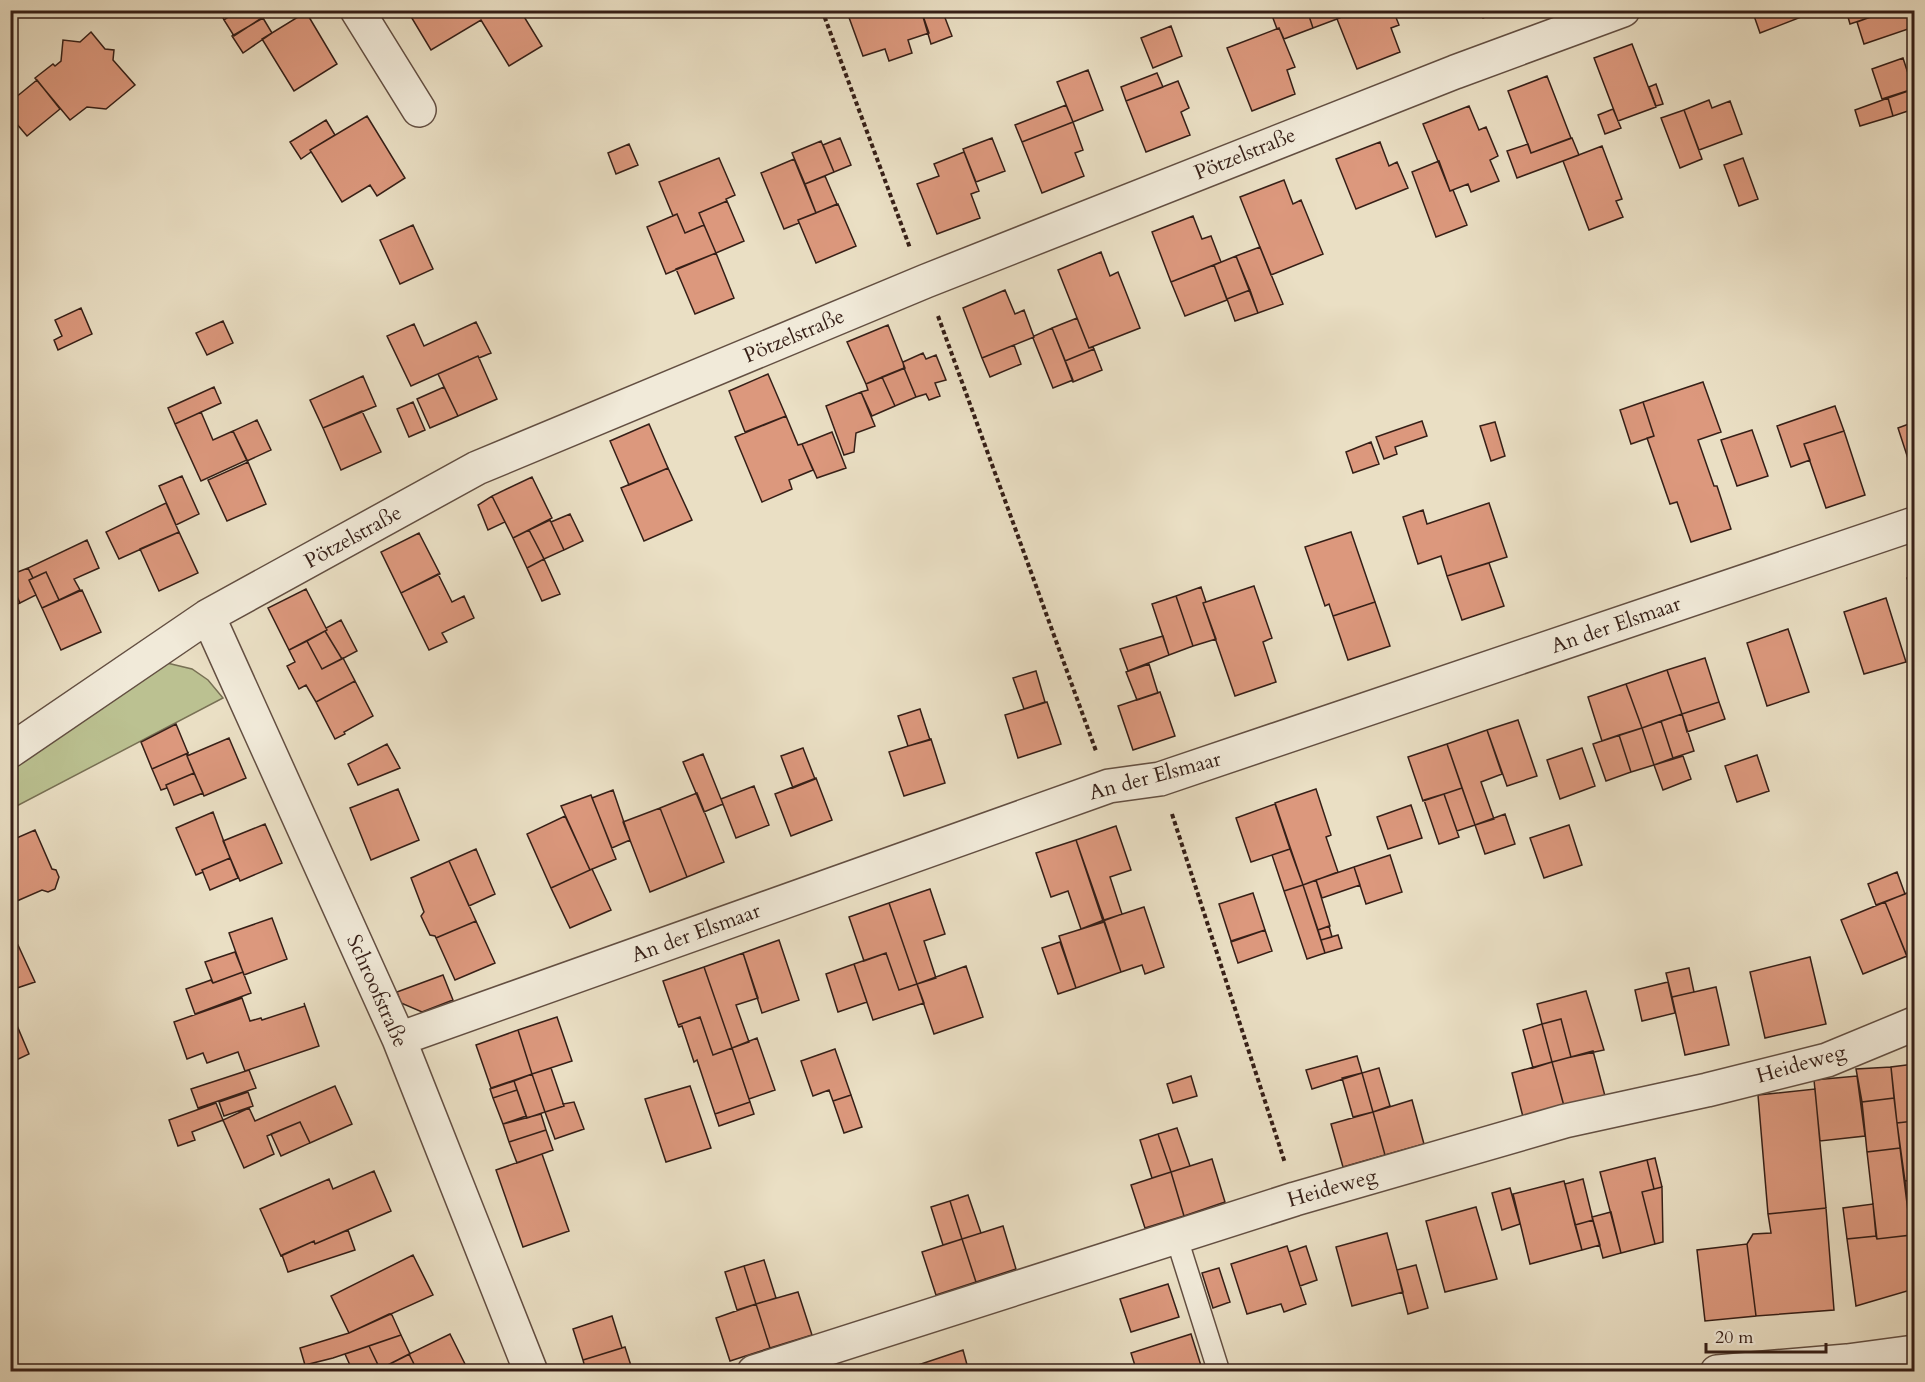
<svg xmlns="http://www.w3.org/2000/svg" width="1925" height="1382" viewBox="0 0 1925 1382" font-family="Cardo,serif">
  <rect width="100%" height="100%" fill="#eadfc4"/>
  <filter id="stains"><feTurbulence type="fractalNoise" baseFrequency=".00333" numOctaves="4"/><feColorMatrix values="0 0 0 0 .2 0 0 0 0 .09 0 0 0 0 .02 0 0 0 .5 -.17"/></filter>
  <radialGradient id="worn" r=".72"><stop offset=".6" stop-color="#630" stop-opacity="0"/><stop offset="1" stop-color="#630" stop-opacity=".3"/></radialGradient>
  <path fill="#bbc191" stroke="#787054" stroke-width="1.5" d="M167,663l25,6 16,11 15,18 -212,111v-44z"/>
  <path fill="#dc987d" stroke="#361f17" stroke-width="1.5" d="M219,10h20l-15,10z
    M239,10h35l-40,26 -10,-16z
    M407,10h113l22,36 -33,20 -28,-46 -50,30z
    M850,10h71l8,23 -21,7 4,13 -23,8 -4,-12 -22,7 -16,-44z
    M921,10h21l10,26 -21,8z
    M1270,10h37l6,18 -29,11 -5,-11 -2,1z
    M1307,10h27l3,9 -24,9z
    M1334,10h24l-21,9z
    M1358,10h35l6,15 -8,3 9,24 -43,17 -20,-50z
    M1480,10h22l-19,8z
    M1752,10h67l-59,23z
    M1846,10h26l2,6 -24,8z
    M1889,10h25v17l-50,17 -7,-22z
    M306,12l31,52 -43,27 -32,-52z
    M263,18l9,15 -29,20 -11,-17z
    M1171,26l11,30 -29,12 -12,-30z
    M1279,28l16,39 -8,3 8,24 -43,17 -25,-63z
    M91,32l14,17 9,1 -1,10 22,25 -29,24 -19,-2 -17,13 -35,-42 18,-14 2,2 6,-5 2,-21 17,2z
    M1632,44l24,63 -38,14 -24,-63z
    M1903,58l10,31 -31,10 -10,-30z
    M1088,70l15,40 -30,12 -16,-40z
    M1157,73l6,14 -37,14 -5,-14z
    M1547,76l24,62 -40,15 -23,-62z
    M37,80l23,29 -33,27 -17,-20v-14z
    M1178,81l11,27 -8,4 9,23 -44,17 -20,-51z
    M1656,84l7,20 -7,2 -7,-19z
    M1914,89v20l-21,7 -5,-18z
    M1888,98l5,18 -33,10 -5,-16z
    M1709,100l3,8 18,-7 12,33 -43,16 -15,-40z
    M1066,105l7,17 -51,20 -7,-17z
    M1469,106l10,24 7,-3 12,29 -8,4 9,21 -28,11 -3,-8 -18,7 -27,-67z
    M1613,109l8,19 -16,6 -7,-19z
    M1684,110l18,49 -22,9 -19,-50z
    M367,116l38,62 -28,18 -7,-11 -28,17 -32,-52z
    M326,120l9,15 -25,15 1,2 -10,7 -11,-17z
    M1073,122l10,28 -8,3 9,23 -42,17 -20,-51z
    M840,138l11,27 -17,7 -11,-27z
    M992,138l13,33 -29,11 -13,-33z
    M1572,138l7,17 -62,23 -10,-27 21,-7 3,9z
    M821,141l13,31 -29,12 -13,-31z
    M1380,142l9,24 8,-4 11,26 -52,21 -20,-50z
    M629,144l9,21 -22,9 -8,-21z
    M1602,146l20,53 -6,2 7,16 -34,13 -26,-69z
    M964,152l15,39 -8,3 9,24 -43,16 -20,-50 22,-8 -5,-12z
    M719,158l16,37 -9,4 1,2 -28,12 5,12 -19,8 -8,-19 -4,2 -14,-34z
    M1743,158l15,41 -19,7 -15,-41z
    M794,159l22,54 -18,7 1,3 -15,6 -23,-56z
    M1439,161l11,30 3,-1 14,35 -31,12 -24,-65z
    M825,176l12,28 -21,9 -11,-29z
    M1284,180l9,24 8,-4 22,54 -52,21 -31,-78z
    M727,201l17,40 -28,12 -17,-40z
    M838,204l18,42 -40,17 -18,-43z
    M677,214l8,19 19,-8 12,28 -50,21 -19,-47z
    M1193,216l9,23 9,-3 10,26 -50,20 -19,-50z
    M413,225l20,44 -33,15 -20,-44z
    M1260,247l23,57 -25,9 -22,-57z
    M1101,252l9,24 8,-4 22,56 -51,20 -31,-78z
    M716,253l18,45 -39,16 -19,-45z
    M1236,256l14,34 -23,9 -13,-34z
    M1214,265l13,35 -42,16 -14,-34z
    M1005,290l10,24 9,-4 10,27 -52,21 -19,-50z
    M1250,290l8,23 -23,8 -8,-22z
    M81,308l11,26 -34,16 -4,-10 8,-4 -7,-16z
    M1077,318l12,30 4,-1 1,2 -29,12 -13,-33z
    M223,321l10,22 -26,12 -11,-22z
    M476,322l15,31 -12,5 -1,-2 -67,30 -24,-50 27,-12 10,22z
    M888,325l17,43 -39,16 -19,-42z
    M1052,328l21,52 -20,8 -20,-50 1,-2z
    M1014,345l7,19 -31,13 -8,-19z
    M1094,349l8,21 -29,12 -8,-21z
    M923,353l3,6 10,-4 10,25 -11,3 5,13 -11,4 -3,-6 -10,3 -12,-29 -1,-6z
    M478,356l19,43 -39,17 -20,-42z
    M904,368l12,29 -21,9 -13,-29z
    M768,374l18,42 -41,16 -16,-41z
    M363,376l13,30 -53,22 -13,-28z
    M882,377l13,29 -23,10 -11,-24 7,-2 -2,-6z
    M1703,382l18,50 -23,8 16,46h3l14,43 -40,13 -14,-40 -7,2 -23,-66 7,-2 -11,-34z
    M214,387l7,16 -46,21 -7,-16z
    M444,387l14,29 -28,12 -13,-29z
    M861,392l14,34 -19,7 -2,19 -10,3 -18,-49z
    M413,402l12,28 -16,7 -12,-28z
    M1643,402l11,34 -23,8 -11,-34z
    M1835,406l9,25 -40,13 6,16 -19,7 -14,-41z
    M362,411l19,41 -40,18 -18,-42z
    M201,412l12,28 20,-9 14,29 -46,21 -26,-57z
    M786,416l12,29 4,-1 11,26 -24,10 3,9 -30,13 -27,-65z
    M257,420l14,30 -24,11 -14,-30z
    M1422,421l5,15 -32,11 2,7 -13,5 -8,-22z
    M1495,422l10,34 -14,5 -11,-35z
    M1914,422v55l-16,-49z
    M649,424l19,44 -39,17 -19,-44z
    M1752,430l16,46 -31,10 -16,-46z
    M1844,431l21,64 -39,13 -22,-64z
    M832,432l14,36 -29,10 -15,-34z
    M1371,442l8,22 -26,9 -7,-21z
    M248,462l18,42 -39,17 -19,-41z
    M668,468l24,52 -48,21 -23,-53z
    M182,476l17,38 -23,11 -17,-39z
    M532,477l20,41 -39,20 -21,-42z
    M492,496l13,26 -17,8 -10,-25z
    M166,503l13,29 -60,27 -13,-27z
    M1489,503l18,54 -60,19 -6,-20 -23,8 -15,-47 20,-7 4,14z
    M570,514l13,27 -19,9 -13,-28z
    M550,520l14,30 -20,9 -15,-29z
    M529,530l15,29 -17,9 -14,-30z
    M179,532l19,41 -39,18 -19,-42z
    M1351,532l24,70 -42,14 -4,-12 -4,2 -20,-59z
    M419,533l21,41 -39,19 -20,-41z
    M87,540l12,28 -25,11 6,11 -21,10 -13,-28 -13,6 -5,-10z
    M544,559l16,35 -18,7 -15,-33z
    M1489,563l15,43 -42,14 -15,-44z
    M28,568l5,10 -4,2 7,15 -16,8 -10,-22v-6z
    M46,572l13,28 -17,8 -13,-28z
    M438,574l14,28 12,-6 10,22 -32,15 5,9 -18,8 -28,-57z
    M1914,576v24l-7,-22z
    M10,581l10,22 -10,4z
    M1254,586l18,52 -9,4 13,40 -41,14 -32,-93z
    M1201,587l5,15 -3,1 13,36 -23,7 -17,-50z
    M306,589l21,41 -38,20 -21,-42z
    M82,590l19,42 -40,18 -19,-42z
    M1176,596l17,50 -24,9 -17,-51z
    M1886,598l20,64 -42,12 -20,-62z
    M1375,602l15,44 -42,14 -15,-44z
    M341,620l16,31 -15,8 -17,-28 2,-1 -1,-2z
    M1788,629l21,63 -42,14 -20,-63z
    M325,631l17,28 -20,10 -15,-28z
    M1163,636l6,19 -41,16 -8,-22z
    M307,641l15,28 21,-11 12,23 -39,21 -10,-17 -7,4 -12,-23 8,-4 -6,-12z
    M1705,658l14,44 -37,12 -15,-44z
    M1149,664l9,29 -21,7 -11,-28z
    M1667,670l15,44 -40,14 -16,-44z
    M1036,671l9,31 -21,7 -11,-31z
    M355,681l18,35 -29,16 1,2 -10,5 -19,-37z
    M1626,684l16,44 -40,13 -14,-44z
    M1160,692l15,44 -42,14 -15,-44z
    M1047,702l14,42 -43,14 -13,-43z
    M1719,702l6,17 -38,13 -5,-18z
    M920,709l10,31 -22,6 -10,-30z
    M1682,714l12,37 -21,7 -12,-37z
    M1518,720l19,56 -30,10 -20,-56z
    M1661,721l12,37 -19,7 -12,-37z
    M176,724l12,29 -36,16 -11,-27z
    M1642,728l12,37 -23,7 -12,-37z
    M1487,730l15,44 -21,8 13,37 -19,6 -28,-81z
    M1619,735l12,37 -25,9 -13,-37z
    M229,738l17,40 -42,18 -17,-40z
    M931,739l14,44 -41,13 -15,-44z
    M387,744l13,24 -42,17 -10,-21z
    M1447,744l15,44 -39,13 -15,-44z
    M803,748l12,31 -22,9 -12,-32z
    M1582,748l13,38 -35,13 -13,-39z
    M188,753l-1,3 7,17 -28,12 1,3 -6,2 -9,-21z
    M703,754l20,50 -19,8 -21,-50z
    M1757,755l12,36 -32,11 -12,-36z
    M1683,756l8,23 -28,11 -9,-25z
    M194,773l9,20 -29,12 -8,-20z
    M816,778l16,42 -41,16 -16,-42z
    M754,786l15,39 -33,13 -15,-39z
    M1462,788l13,37 -18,6 -13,-37z
    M398,789l21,51 -48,20 -21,-52z
    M1316,789l15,46 -5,2 12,35 -35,13 -28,-82z
    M613,790l17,50 -18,8 -20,-50z
    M697,793l27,69 -37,15 -27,-69z
    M1444,794l15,43 -20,7 -15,-44z
    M591,795l25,64 -26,11 -29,-64z
    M1275,804l15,45 -39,13 -15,-44z
    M1411,805l11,33 -34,11 -11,-32z
    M660,808l27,69 -37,15 -27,-70z
    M213,812l17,46 -28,12 1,2 -7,3 -20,-47z
    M1505,814l10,30 -30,10 -10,-29z
    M565,816l25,54 -39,18 -24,-54z
    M265,824l17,39 -42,18 -17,-40z
    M1569,825l13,40 -38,13 -14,-40z
    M1116,826l15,44 -21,7 12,37 -19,7 -27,-81z
    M35,830l17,39 4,1 3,7 -4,12 -7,3 -6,-2 -32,14v-60l4,-2 -2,-2z
    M1076,840l28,80 -23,9 -13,-38 -17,6 -15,-44z
    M476,849l19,45 -26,12 -20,-45z
    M1290,849l13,36 -19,6 -12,-36z
    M1390,855l12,37 -36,12 -12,-37z
    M230,858l8,20 -28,12 -8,-20z
    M449,861l27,60 -40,17 -1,-2 -5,-1 -9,-19 3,-4 -13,-34z
    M1354,867l6,18 -38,13 -6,-18z
    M592,869l19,41 -41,18 -19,-40z
    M1897,872l8,22 -29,11 -8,-21z
    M1316,880l14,46 -12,4 -15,-45z
    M1303,885l22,68 -18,6 -23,-68z
    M930,889l15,45 -21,7 12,37 -19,6 -28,-81z
    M1914,890v84l-29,-72z
    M1253,893l12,37 -34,11 -12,-37z
    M1885,902l22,54 -44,18 -22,-54z
    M889,903l28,81 -18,6 -13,-37 -22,8 -15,-44z
    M1144,907l20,60 -19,7 -3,-9 -21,7 -17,-52z
    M272,918l15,41 -43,16 -15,-42z
    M476,921l19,42 -40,17 -19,-42z
    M1104,922l17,50 -45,16 -17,-52z
    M1329,926l3,11 -11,3 -3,-10z
    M1265,930l7,21 -34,12 -7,-21z
    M1338,935l4,13 -17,5 -4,-13z
    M779,940l20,60 -37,13 -19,-60z
    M1060,942l16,46 -18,6 -16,-46z
    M18,945l17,37 -18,6 -7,-15v-24z
    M235,952l8,20 -30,11 -8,-21z
    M743,953l15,45 -22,7 13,37 -17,6 -28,-81z
    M886,953l13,37 18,-6 7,19 -51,17 -19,-56z
    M1810,957l16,67 -61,14 -15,-66z
    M854,964l13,38 -29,10 -12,-38z
    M966,966l17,51 -49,17 -17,-50z
    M704,967l28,81 -19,7 -13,-38 -22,8 -15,-44z
    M1689,968l5,24 -22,5 -6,-24z
    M243,972l8,21 -56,21 -9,-25 25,-9 2,3z
    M443,975l10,25 -31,12 -21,-9 -4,-11z
    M1668,982l7,31 -33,8 -7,-31z
    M1716,987l13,58 -44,10 -13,-58z
    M1586,991l18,59 -33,7 -10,-38 -19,5 -5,-20z
    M242,998l8,23 11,-3 1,2 43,-14 -1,-3 15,43 -74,25 -7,-19 -31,11 -4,-10 -16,6 -13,-37z
    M10,1009l19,45 -19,9z
    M557,1017l15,44 -40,13 -14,-44z
    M700,1017l13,38 19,-7 18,54 -35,12 -18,-54 -3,2 -12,-36 -3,1 -1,-2z
    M1561,1019l10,38 -19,5 -10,-38z
    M1542,1024l10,38 -19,6 -10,-38z
    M518,1030l14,44 -41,14 -15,-43z
    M757,1038l18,52 -26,9 -17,-51z
    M835,1049l16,46 -18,6 -4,-11 -16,6 -12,-35z
    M1593,1051l12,45 -41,10 -12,-44z
    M1357,1056l5,17 -50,16 -6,-19z
    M1552,1062l12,44 -41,11 -11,-44z
    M1914,1064v57l-17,2 -6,-56z
    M1891,1067l3,31 -32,4 -6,-33z
    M551,1068l13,38 -19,6 -13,-38z
    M1379,1068l11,38 -17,6 -11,-39z
    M249,1070l7,18 -58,20 -7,-19z
    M1362,1073l11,39 -20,5 -11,-39z
    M532,1074l13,38 -18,6 -13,-37z
    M1191,1076l6,20 -24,7 -6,-19z
    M1857,1076l8,60 -45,5 -6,-61z
    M514,1081l3,9 -24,8 -3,-9z
    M335,1086l17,38 -42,19 -10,-21 -33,14 7,18 -30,14 -21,-48 26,-12 6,13z
    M690,1086l21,62 -45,14 -21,-63z
    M1815,1089l11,119 -58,6 -10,-119z
    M517,1090l9,26 -23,8 -10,-26z
    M248,1092l5,14 -29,10 -5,-14z
    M851,1095l11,32 -18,6 -11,-32z
    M1894,1098l6,50 -33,4 -5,-50z
    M1412,1100l12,44 -39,11 -12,-43z
    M574,1102l10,27 -29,10 -10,-27 19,-6 -1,-2z
    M750,1102l4,12 -35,12 -4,-12z
    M216,1103l7,17 -31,12 3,8 -17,6 -9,-26z
    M1373,1112l12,43 -42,12 -12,-43z
    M541,1114l5,16 -37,12 -6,-18z
    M1914,1121v59l-9,1 -8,-58z
    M300,1122l10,21 -29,13 -10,-22z
    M1177,1128l13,38 -19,6 -13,-38z
    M546,1130l7,20 -36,13 -8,-21z
    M1158,1134l13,38 -19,6 -12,-38z
    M1900,1148l11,87 -34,4 -10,-87z
    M542,1154l27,77 -46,16 -27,-77z
    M1655,1158l7,29 -8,2 -7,-29z
    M1212,1159l13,43 -41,14 -13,-44z
    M1647,1160l7,29 -12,3 13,52 -34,9 -21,-81z
    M374,1171l17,40 -76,33 -1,-3 -33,15 -21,-47 69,-30 4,10z
    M1171,1172l13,44 -39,12 -14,-43z
    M1583,1179l10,41 -18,5 -10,-41z
    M1914,1180v51l-3,1 -6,-51z
    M1564,1181l18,69 -52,14 -17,-70z
    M1662,1187l1,55 -8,2 -13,-52z
    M1510,1188l10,36 -18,6 -10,-37z
    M968,1195l13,38 -19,6 -12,-38z
    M950,1201l12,38 -19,6 -12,-38z
    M1873,1204l3,32 -29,3 -4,-31z
    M1476,1207l21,72 -52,13 -19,-71z
    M1826,1208l8,102 -78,6 -9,-72 6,-10 18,-1 -3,-19z
    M1611,1212l10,41 -18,5 -11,-41z
    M1593,1220l7,25 -18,5 -7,-25z
    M1003,1226l13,43 -40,13 -14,-43z
    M348,1230l7,20 -67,22 -6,-17 32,-14 1,3z
    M1387,1233l16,59 -51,14 -16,-59z
    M1912,1235l2,8v46l-58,17 -9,-67 29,-3 1,3z
    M962,1239l14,43 -40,13 -14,-43z
    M1747,1244l9,72 -51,5 -8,-71z
    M1287,1246l19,58 -22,8 -3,-8 -34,10 -16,-50z
    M1306,1246l11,34 -17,6 -11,-34z
    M413,1255l20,40 -84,38 -18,-37z
    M764,1260l12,38 -20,6 -12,-38z
    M1416,1265l12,43 -20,6 -11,-44z
    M744,1266l12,38 -19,6 -12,-38z
    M1219,1268l11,34 -17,6 -11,-35z
    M1168,1284l11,33 -48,15 -11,-33z
    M798,1292l14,43 -42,13 -14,-44z
    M756,1304l14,44 -40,13 -14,-43z
    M389,1314l3,1 9,20 -68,23 -28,7 -5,-17 49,-15z
    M612,1316l10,32 -39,12 -10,-31z
    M450,1334l19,38h-51l-9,-18z
    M1191,1334l12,38h-66l-6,-19z
    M401,1335l9,19 -30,15 -11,-23z
    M369,1346l11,23 -5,3h-22l-8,-18z
    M625,1347l8,25h-47l-3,-12z
    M963,1350l6,22h-59l-1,-4z
    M409,1354l9,18h-43l5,-3z"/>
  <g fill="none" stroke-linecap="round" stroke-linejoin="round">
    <defs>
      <path id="service" d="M1176,1236l43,136"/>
      <path id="minor" d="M357,10l62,100
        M208,616l191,423 132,333
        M10,751l198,-135 269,-148 449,-187 529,-209 168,-62
        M399,1039l710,-253 51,-7 754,-255
        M754,1372l541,-173 270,-78 142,-31 120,-30 87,-36
        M1717,1372l130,-11 67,-9"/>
    </defs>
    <use href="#service" stroke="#634f42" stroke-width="24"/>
    <use href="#minor" stroke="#634f42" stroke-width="36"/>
    <path stroke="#361f17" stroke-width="4" stroke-dasharray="4.5 3" stroke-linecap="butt" d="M822,10l88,238
      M938,316l158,435
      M1172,814l113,349"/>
    <use href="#service" stroke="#f1ead9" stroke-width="21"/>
    <use href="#minor" stroke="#f1ead9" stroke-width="33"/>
  </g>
  <g text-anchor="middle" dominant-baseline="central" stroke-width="4.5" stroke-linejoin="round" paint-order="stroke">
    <g font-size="21" fill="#361f17" stroke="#f1ead9">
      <text transform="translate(1245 154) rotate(-22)">Pötzelstraße</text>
      <text transform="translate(794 336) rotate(-23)">Pötzelstraße</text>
      <text transform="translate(353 537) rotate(-29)">Pötzelstraße</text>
      <text transform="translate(1616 625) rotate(-19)">An der Elsmaar</text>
      <text transform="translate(1155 776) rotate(-15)">An der Elsmaar</text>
      <text transform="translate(696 933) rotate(-20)">An der Elsmaar</text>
      <text transform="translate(377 991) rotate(66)">Schroofstraße</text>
      <text transform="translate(1801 1064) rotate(-16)">Heideweg</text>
      <text transform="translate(1332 1188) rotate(-16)">Heideweg</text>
    </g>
  </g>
  <rect width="1925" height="1382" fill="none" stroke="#eadfc4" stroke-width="36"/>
  <rect x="12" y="12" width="1901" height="1358" fill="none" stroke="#361f17" stroke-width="3"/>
  <rect x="18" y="18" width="1889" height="1346" fill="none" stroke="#361f17" stroke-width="1.5"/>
  <path d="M1706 1343v9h120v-9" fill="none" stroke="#361f17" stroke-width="3"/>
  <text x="1715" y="1343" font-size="18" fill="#361f17" stroke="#f1ead9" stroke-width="4.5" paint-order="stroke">20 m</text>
  <rect width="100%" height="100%" filter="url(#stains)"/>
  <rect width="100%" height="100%" fill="url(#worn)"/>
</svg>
